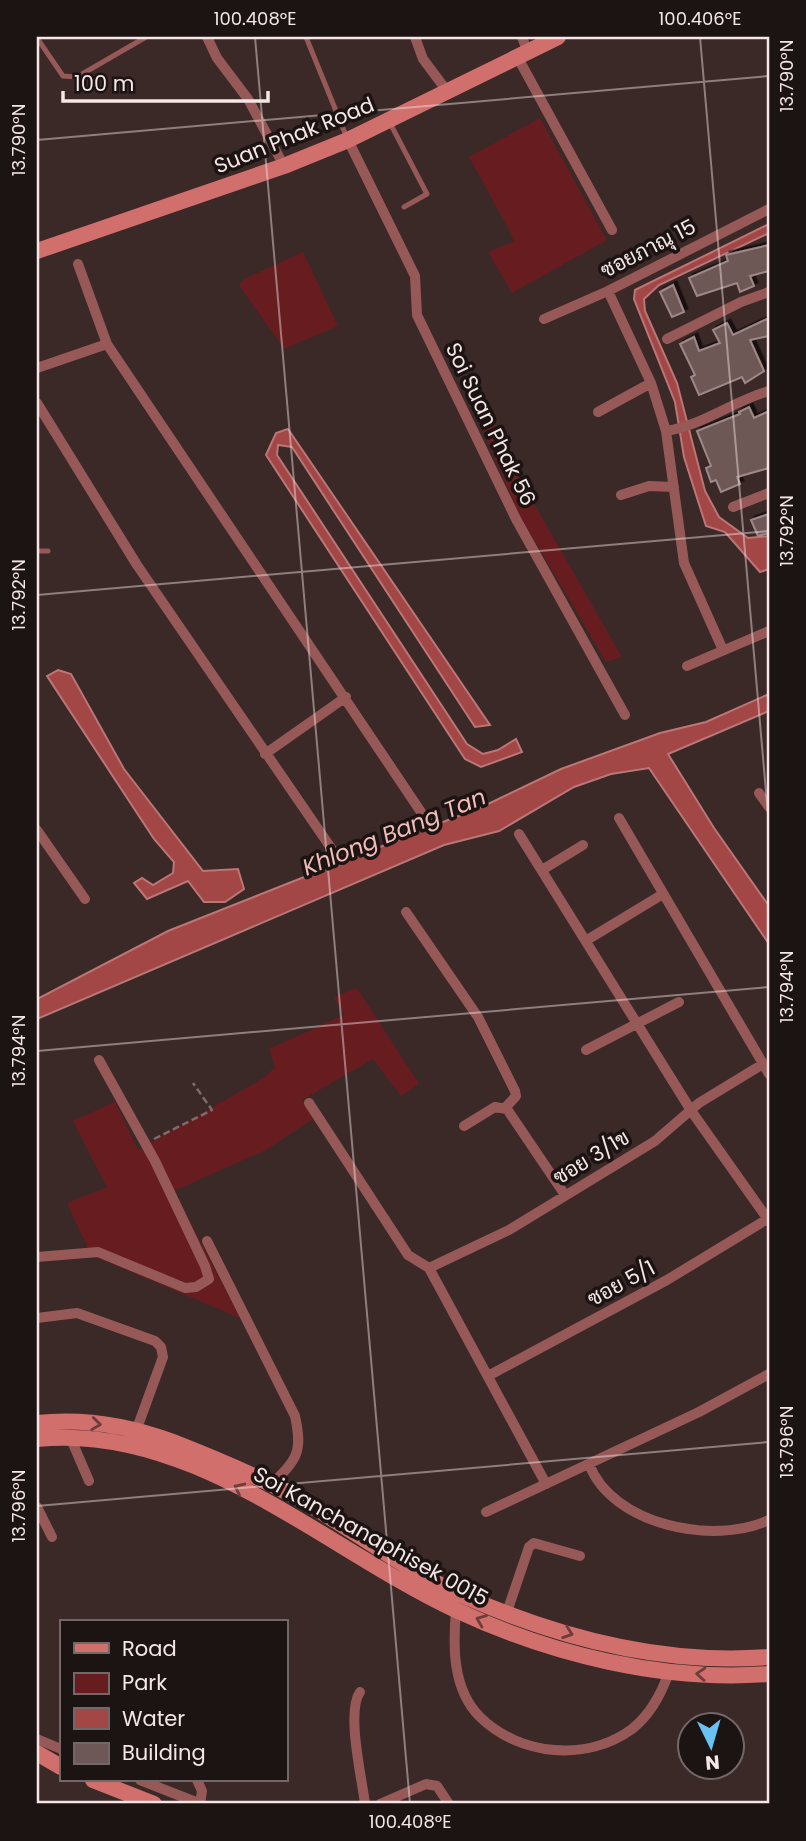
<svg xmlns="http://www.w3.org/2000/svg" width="806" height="1841" viewBox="0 0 806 1841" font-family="Poppins,Sarabun,sans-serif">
  <defs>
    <filter id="shadow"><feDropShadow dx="3.5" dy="-3.5" stdDeviation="0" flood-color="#0009"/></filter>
  </defs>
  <rect width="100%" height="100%" fill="#3b2928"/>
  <path fill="#671d20" d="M540,118l67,122 -95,53 -24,-41 27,-11 -46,-84z
    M303,252l35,74 -54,23 -45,-64 5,-6z
    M492,417l33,71 97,169 -16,5 -87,-148 -42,-96z
    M357,988l62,96 -18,12 -28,-37 -71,41 11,19 -47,31 -92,41 66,127 -149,-63 -24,-52 40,-16 -34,-66 42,-19 23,48 127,-73 10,-10 -6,-18 75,-34 -10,-18z"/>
  <path fill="#a24646" stroke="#bb7676" stroke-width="2" d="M769,224v9l-110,52 -15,14 1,12 32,72 28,108 14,26 29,21 21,-2v33l-9,3 -35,-40 -19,-6 -22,-69 -9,-55 -41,-103 1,-9z
    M288,429l202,296 -15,2 -183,-280 -14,-2 -1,10 190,289 16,10 15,-4 18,-11 6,13 -41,15 -16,-8 -199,-304 10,-22z
    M58,670l13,4 53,95 79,102 35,-2 6,20 -19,13h-21l-16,-21 -41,18 -13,-16 8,-5 11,7 20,-12 1,-11 -20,-23 -107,-163z
    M769,694v17l-101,43 46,74 55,78v38l-120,-176 -38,6 -37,13 -75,44 -55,14 -407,174v-20l131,-68 318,-126 75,-36 99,-36 46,-11z"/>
  <path fill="#6d5857" stroke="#9e8887" stroke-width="2" filter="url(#shadow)" d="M769,245v26l-19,5 4,10 -14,6 -3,-9 -40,13 -8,-18 39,-17 -2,-6z
    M673,285l11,27 -12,5 -12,-25z
    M769,318v18l-19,4 14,31 -19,12 -3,-6 -43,18 -8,-18 4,-2 -15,-31 14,-7 5,14 21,-8 -7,-13 14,-7 6,12z
    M749,407l5,11 15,-7v57l-32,9 3,7 -19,8 -5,-12 -5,2 -5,-14 5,-2 -14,-35 43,-17 -1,-2z
    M769,514v19l-11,3 -7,-16z"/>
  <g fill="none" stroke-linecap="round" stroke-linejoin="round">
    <path stroke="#7c6c6b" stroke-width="2.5" stroke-dasharray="7 3.5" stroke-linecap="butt" d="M154,1139l58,-29 -19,-27"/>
    <path stroke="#975957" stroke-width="5" d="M306,37l41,101
      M37,38l26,38 14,1 69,-40
      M390,123l37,71 -23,13
      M37,551h11"/>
    <path stroke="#975957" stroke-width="10" d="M207,37l10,21 31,41 36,67
      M415,37l8,22 24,32
      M522,37l6,16
      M518,58l94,172
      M348,140l67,136 2,39 99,204 109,196
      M78,264l29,80 322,480
      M608,291l43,92 15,48 18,132 39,87
      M544,319l64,-28 161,-82
      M667,339l74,-37 28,-10
      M37,368l70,-24
      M37,403l100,162 203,296
      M598,412l53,-29
      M666,431c38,-6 67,-30 103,-40
      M621,495l28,-9 25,1
      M733,507l36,-14
      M687,666l82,-35
      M265,754l81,-57
      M759,793l10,14
      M619,818l150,256
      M37,830l48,69
      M519,834l173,278 77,109
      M542,870l41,-25
      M406,912l72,105 37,74 1,5 -11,12
      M587,940l76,-46
      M586,1050l93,-48
      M309,1103l99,152 21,13 117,216
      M464,1126l31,-19 12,2 58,86
      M207,1241l88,175c8,37 2,43 -24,69
      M37,1257l61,-5 87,36 11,-1 13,-8 -4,-13 -50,-105 -56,-101
      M429,1268l80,-38 146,-89 44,-38 64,-39
      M37,1318l40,-5 78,28 6,6 2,10 -27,74
      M488,1376l179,-96 102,-62
      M71,1439l18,42
      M589,1464c23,61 125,82 180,56
      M37,1507l15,30
      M486,1512l213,-100 70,-38
      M456,1610c-3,36 -4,79 24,107 40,39 107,45 152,12 18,-14 30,-37 37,-57
      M507,1612l22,-65 5,-4 46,13
      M360,1692c-14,20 2,86 5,112
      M37,1739l24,10
      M140,1780l61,24
      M197,1780l5,11 -2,13
      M380,1804l46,-20 11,2 12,18"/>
    <path stroke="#d16f6d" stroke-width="16" d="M37,251l247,-85 64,-26 210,-103
      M37,1423c45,-5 93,3 136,19 41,16 82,33 121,54 58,32 110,74 170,100 95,42 201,69 305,61
      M37,1439c156,-16 287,109 419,171 96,45 208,72 313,64
      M37,1753l24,14
      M93,1780l61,24"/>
  </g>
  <defs><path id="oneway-chevron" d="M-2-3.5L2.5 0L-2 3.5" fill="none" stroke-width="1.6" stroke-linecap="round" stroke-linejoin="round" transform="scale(1.75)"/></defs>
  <g stroke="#6d3d3b">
    <use href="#oneway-chevron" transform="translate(96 1424) rotate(7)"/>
    <use href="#oneway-chevron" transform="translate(239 1488) rotate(-154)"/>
    <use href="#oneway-chevron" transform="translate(481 1620) rotate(-158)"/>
    <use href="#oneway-chevron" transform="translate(568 1633) rotate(19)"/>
    <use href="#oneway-chevron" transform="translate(701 1674) rotate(-176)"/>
  </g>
  <path fill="none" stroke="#f4e7e6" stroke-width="2" stroke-opacity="0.45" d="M255,37l155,1767M700,37l69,789M37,140l732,-64M37,595l732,-64M37,1051l732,-64M37,1506l732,-64"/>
  <g text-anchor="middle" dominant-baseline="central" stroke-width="7" stroke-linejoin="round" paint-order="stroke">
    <g font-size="21" fill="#f4e7e6" stroke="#1c1413">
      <text transform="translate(294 135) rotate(-22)">Suan Phak Road</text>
      <text transform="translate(648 248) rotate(-27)">ซอยภาณุ 15</text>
      <text transform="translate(491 424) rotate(64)">Soi Suan Phak 56</text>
      <text transform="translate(591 1157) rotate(-31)">ซอย 3/1ข</text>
      <text transform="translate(621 1283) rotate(-28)">ซอย 5/1</text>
      <text transform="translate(371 1536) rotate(29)">Soi Kanchanaphisek 0015</text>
    </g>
    <g font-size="23" font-style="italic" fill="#f1bcb9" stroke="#1c1413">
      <text transform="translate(394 832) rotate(-22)">Khlong Bang Tan</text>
    </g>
  </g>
  <rect width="806" height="1841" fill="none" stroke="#1c1413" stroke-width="77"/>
  <rect x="60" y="1620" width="228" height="161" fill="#1c1413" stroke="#726867" stroke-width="2"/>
  <rect x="74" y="1643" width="35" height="10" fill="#d16f6d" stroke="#726867" stroke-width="2"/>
  <text x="122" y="1656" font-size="21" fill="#f4e7e6">Road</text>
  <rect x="74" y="1673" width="35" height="21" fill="#671d20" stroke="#726867" stroke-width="2"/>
  <text x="122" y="1690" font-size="21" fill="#f4e7e6">Park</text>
  <rect x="74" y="1708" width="35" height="21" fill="#a24646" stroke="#726867" stroke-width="2"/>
  <text x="122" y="1726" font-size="21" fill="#f4e7e6">Water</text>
  <rect x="74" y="1743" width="35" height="21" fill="#6d5857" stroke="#726867" stroke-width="2"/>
  <text x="122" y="1760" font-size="21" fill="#f4e7e6">Building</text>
  <g transform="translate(711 1746) rotate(175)"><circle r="33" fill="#1c1413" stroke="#726867" stroke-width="2"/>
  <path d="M0-5L12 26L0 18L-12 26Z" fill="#69c3f1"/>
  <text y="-10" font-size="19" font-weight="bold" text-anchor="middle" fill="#f4e7e6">N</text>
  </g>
  <path d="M63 91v10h205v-10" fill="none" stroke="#f4e7e6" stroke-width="3.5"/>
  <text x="74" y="91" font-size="21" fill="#f4e7e6" stroke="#1c1413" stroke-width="5" paint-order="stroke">100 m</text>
  <rect x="38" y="38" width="730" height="1764" fill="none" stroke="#f4e7e6" stroke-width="2.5"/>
  <g font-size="18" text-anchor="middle" fill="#f4e7e6">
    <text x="255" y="25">100.408°E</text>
    <text x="700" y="25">100.406°E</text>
    <text transform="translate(787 76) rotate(-90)" y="6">13.790°N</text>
    <text transform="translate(19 140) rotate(-90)" y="6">13.790°N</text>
    <text transform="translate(787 531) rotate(-90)" y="6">13.792°N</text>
    <text transform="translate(19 595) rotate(-90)" y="6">13.792°N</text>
    <text transform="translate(787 987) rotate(-90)" y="6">13.794°N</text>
    <text transform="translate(19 1051) rotate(-90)" y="6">13.794°N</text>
    <text transform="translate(787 1442) rotate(-90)" y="6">13.796°N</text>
    <text transform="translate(19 1506) rotate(-90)" y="6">13.796°N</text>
    <text x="410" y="1828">100.408°E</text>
  </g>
</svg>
